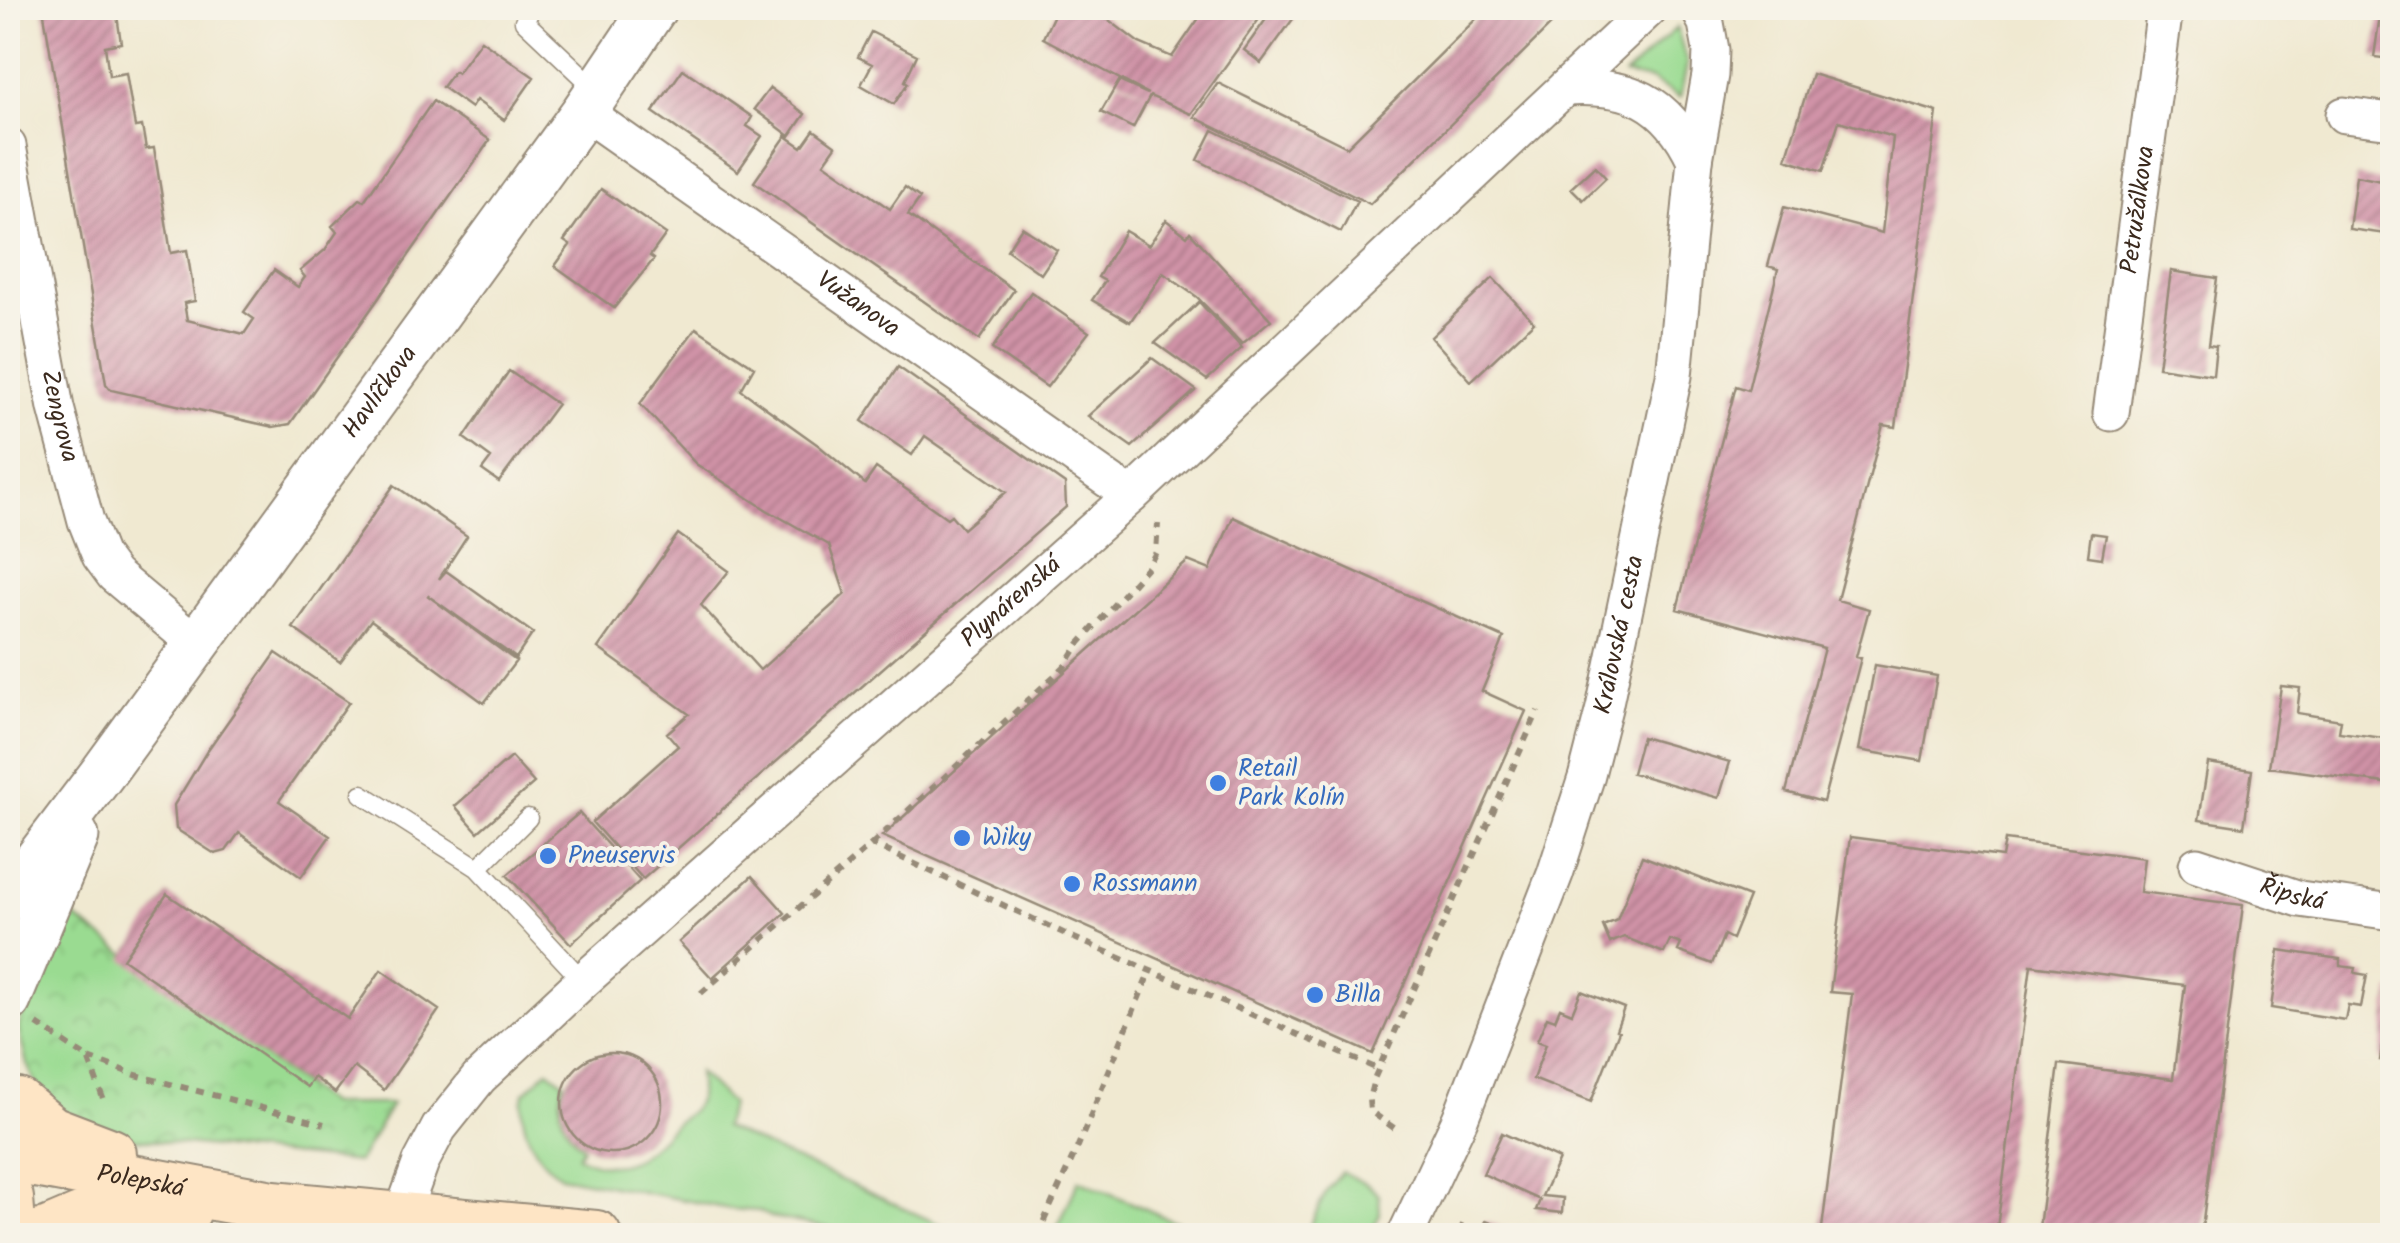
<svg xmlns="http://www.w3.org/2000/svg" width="2400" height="1243" viewBox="0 0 2400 1243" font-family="Kalam,sans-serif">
  <defs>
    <pattern id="park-crowns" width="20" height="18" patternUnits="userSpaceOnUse" patternTransform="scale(2.5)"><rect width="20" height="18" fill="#9adb91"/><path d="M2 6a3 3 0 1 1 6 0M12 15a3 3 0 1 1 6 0" fill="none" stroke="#86bc7d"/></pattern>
    <pattern id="building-hatch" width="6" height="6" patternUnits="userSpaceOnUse" patternTransform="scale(2.5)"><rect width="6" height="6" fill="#d093a7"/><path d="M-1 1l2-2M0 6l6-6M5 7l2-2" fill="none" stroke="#aa7887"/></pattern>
  </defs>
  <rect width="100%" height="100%" fill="#f7f3e8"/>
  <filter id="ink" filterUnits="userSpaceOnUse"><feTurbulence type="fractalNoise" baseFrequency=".01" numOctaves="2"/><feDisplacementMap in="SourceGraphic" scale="20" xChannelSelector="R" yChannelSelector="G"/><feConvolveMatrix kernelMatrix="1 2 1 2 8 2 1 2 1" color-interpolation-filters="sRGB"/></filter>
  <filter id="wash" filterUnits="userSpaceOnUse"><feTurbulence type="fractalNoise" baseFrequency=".0048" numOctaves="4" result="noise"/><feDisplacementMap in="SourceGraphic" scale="40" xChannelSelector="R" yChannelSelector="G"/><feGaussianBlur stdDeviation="2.25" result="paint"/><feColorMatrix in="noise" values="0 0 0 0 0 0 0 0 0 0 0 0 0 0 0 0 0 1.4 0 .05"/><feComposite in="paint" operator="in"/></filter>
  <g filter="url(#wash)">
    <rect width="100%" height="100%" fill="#f0e9d1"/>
    <path fill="#9adb91" stroke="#6a8258" stroke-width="2.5" d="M1677,27l10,37 -7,34 -29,-18 -26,-5z
      M548,1070l16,12c-8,27 -3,46 19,65l-5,9c39,21 64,3 90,-25 24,-25 35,-18 30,-59l33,32 -8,23 240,108h-99l-93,-18 -12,-6 -29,-2 -169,-33c-26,-17 -44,-52 -37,-83z
      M1342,1172l26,13 11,10 1,19 -10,21h-64l21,-45z
      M1079,1180l127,55h-152z"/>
    <path fill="url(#park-crowns)" stroke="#6a8258" stroke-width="2.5" d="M70,914l259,190h63l-34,58 -260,-27 -55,-35 -16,-36 -9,-35 12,-43z"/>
    <g id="blocks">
      <path fill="url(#building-hatch)" d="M43,8h73l5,35 -16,3 4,30 17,-3 9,54 7,-1 4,23 8,-1 17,105 16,-3 8,51 -11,2 3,17 57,14 10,-15 -10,-7 30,-42 24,17 7,-10 -5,-6 25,-21 12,-18 -5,-6 28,-27 4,2 69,-100 57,39 -200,284 -17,3 -162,-37 -5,-6z
        M1057,8h36l46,35 33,14 34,-49h61l-76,106 -41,-18 -17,32 -32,-16 18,-31 29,13 -105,-56z
        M1274,8h27l-40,55 -17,-13z
        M1487,8h81l-198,196 -176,-87 24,-34 129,64z
        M2381,8h11v51l-18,-2z
        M871,32l46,23 -12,26 3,2 -14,21 -33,-19 11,-21 -14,-7z
        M481,40l53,37 -30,43 -28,-20 -5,8 -29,-21 12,-16 3,2z
        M683,69l69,48 -5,9 15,10 -24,35 -85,-59z
        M1812,74l125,38 -41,315 -13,-2 -46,175 32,9 -13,48 5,1 -38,144 -37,-10 38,-144 -147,-39 59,-223 12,4 30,-121 -10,-3 16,-59 98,26 11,-96 -54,-16 -16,50 -37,-12z
        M770,88l35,26 -15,22 -36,-27z
        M814,130l22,16 -12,17 66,46 15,-22 15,11 -12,17 106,75 -35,50 -225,-158 32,-46 16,11z
        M1213,130l144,71 -16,31 -143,-72z
        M1595,166l11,12 -23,22 -12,-12z
        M2356,176l36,7v60l-8,-1 2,-8 -37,-5z
        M601,189l65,45 -16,22 4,3 -40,49 -59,-42 15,-21 -6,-4z
        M1166,220l21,16 3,-4 81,88 -29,24 -45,-47 -34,-24 -33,49 -38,-22 13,-19 -7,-4 27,-46 24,14z
        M1022,227l35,23 -16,24 -34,-24z
        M2171,271l46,7 -9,67 8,1 -3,29 -55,-8z
        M1493,278l41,44 -63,59 -40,-44z
        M1031,292l58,40 -42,55 -55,-38z
        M1199,302l43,46 -35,32 -52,-37z
        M696,328l58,39 -13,23 77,55 47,39 11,-16 71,50 4,-3 12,14 43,-37 -81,-56 -13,19 -50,-34 36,-54 167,117 1,23 -423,372 -51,-57 86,-76 -11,-13 22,-19 -91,-66 80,-114 51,37 -28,34 59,65 85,-76 -16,-49 -62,-35 -71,-46 -56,-60z
        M1152,358l44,32 -64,57 -44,-31z
        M509,371l48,33 -58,78 -17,-12 9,-12 -27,-20z
        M394,485l73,51 -28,43 7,-8 87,62 -17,25 -89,-63 89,66 -32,42 -113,-83 -31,42 -47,-34z
        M1233,517l271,121 -22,53 44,20 -153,343 -491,-218 306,-275 22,9z
        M2091,533l15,2 -4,23 -14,-2z
        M276,653l73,49 -70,99 51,35 -29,41 -62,-44 -13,18 -11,3 -39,-25 -2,-24 33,-54z
        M1875,665l62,11 -15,85 -63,-11z
        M2281,686l19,2 -3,25 44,7 -2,12 52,7 -6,44 -116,-16z
        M1642,737l88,25 -11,36 -87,-25z
        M511,757l23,26 -56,49 -23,-26z
        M2208,763l44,7 -8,57 -45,-7z
        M579,813l61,68 -69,63 -64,-69z
        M1850,837l152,20 3,-17 139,18 -4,34 103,13 -42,331h-163l21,-172 114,15 12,-94 -154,-20 -35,271h-175l31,-242 -22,-2z
        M1642,856l107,41 -17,42 -8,-4 -12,29 -34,-13 3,-7 -11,-4 -6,13 -40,-16 -14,6 -7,-17 14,-6z
        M752,876l33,37 -73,65 -33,-36z
        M167,894l181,125 33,-49 58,40 -55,80 -30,-23 -19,26 -21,-16 -7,10 -184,-128z
        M2279,950l61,9v7l16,2 -1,5 12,2 -6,32 -13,-2 -3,15 -74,-12z
        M2390,990h2v71l-12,-1z
        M1581,991l43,17 -8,22 3,1 -28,71 -58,-23 13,-35 -9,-3 10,-24 8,3 5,-12 12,5z
        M562 1103a50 50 0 1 1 100 0a50 50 0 1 1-100 0Z
        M1502,1133l57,26 -17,37 21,2 -1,15 -26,-3 4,-10 -57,-26z
        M1486,1221l35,14v1h-64l4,-11 20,8z"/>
    </g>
  </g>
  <g filter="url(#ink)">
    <use href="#blocks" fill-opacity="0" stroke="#968a78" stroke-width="2.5"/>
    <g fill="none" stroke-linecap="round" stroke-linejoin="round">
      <defs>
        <path id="service" d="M532,8l-8,13 72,68
          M362,794l116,74
          M528,818l-50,50 105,113"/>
        <g id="minor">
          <path d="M1565,88c64,-4 102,12 130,72"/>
          <path id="s1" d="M584,112l547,384"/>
          <path d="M2344,115l48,6"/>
          <path id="s2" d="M8,146l48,262 30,113 14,35 14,19 81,68"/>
          <path id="s3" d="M2111,413l54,-405"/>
          <path id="s4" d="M2197,865l103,34 92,13"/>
          <path id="s5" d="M401,1217l20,-55 18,-34 40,-50 104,-97 548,-485 519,-488"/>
          <path id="s6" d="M1405,1236l55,-117 95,-245 31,-96 18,-70 70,-332 21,-216 15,-85 1,-25 -5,-27 -8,-15"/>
        </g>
        <g id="tertiary">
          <path id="s7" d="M8,898l94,-124 482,-662 70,-104"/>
          <path d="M8,1000l68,-164"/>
        </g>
        <g id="secondary">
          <path d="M18,1104l33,27 60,23"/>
          <path id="s8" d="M8,1157l265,49 323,30"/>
          <path d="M8,1198l3,38"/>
          <path d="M40,1236l40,-17 106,-9"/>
        </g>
      </defs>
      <use href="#service" stroke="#968a78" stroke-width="21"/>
      <use href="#minor" stroke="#968a78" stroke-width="39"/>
      <use href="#tertiary" stroke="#968a78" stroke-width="49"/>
      <use href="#secondary" stroke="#968a78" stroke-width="54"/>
      <path stroke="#968a78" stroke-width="6" stroke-dasharray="8 8" stroke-linecap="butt" d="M872,844l192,-177 15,-23 70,-79 7,-13 2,-28
        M701,993l171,-149 200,93 306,132
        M37,1024l51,34 16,43
        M89,1058l47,17 188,49
        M1394,1128l-24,-17 -1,-12 5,-20 164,-368
        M1037,1236l41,-90 72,-175"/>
      <use href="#service" stroke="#fff" stroke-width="18"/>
      <use href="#minor" stroke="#fff" stroke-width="35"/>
      <use href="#tertiary" stroke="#fff" stroke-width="45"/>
      <use href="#secondary" stroke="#fee5c5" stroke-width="50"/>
    </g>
  </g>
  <g fill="#3f7fe0" stroke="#f7f3e8" stroke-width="4">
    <circle cx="1218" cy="783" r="10"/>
    <circle cx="962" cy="838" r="10"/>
    <circle cx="548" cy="856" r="10"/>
    <circle cx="1072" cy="884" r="10"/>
    <circle cx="1315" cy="995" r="10"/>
  </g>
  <g text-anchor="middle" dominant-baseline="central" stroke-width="8" stroke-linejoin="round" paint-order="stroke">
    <g font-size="25" fill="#3b2a1e" stroke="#f7f3e8">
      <text stroke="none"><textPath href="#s3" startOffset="205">Petružálkova</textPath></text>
      <text stroke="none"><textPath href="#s1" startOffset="335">Vužanova</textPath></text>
      <text stroke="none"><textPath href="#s7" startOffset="628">Havlíčkova</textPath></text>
      <text stroke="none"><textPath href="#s2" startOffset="275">Zengrova</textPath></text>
      <text stroke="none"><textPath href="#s5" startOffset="875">Plynárenská</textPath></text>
      <text stroke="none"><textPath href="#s6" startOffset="640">Královská cesta</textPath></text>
      <text stroke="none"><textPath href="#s4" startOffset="100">Řipská</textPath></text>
      <text stroke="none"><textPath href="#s8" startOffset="135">Polepská</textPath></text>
    </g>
    <g font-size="25" fill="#366cbe" stroke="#f7f3e8" text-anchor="start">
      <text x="1238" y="769">Retail<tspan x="1238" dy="29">Park Kolín</tspan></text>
      <text x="982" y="838">Wiky</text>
      <text x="568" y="856">Pneuservis</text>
      <text x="1092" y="884">Rossmann</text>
      <text x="1335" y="995">Billa</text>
    </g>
  </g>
  <rect width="2400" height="1243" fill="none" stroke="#f7f3e8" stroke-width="40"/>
</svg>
